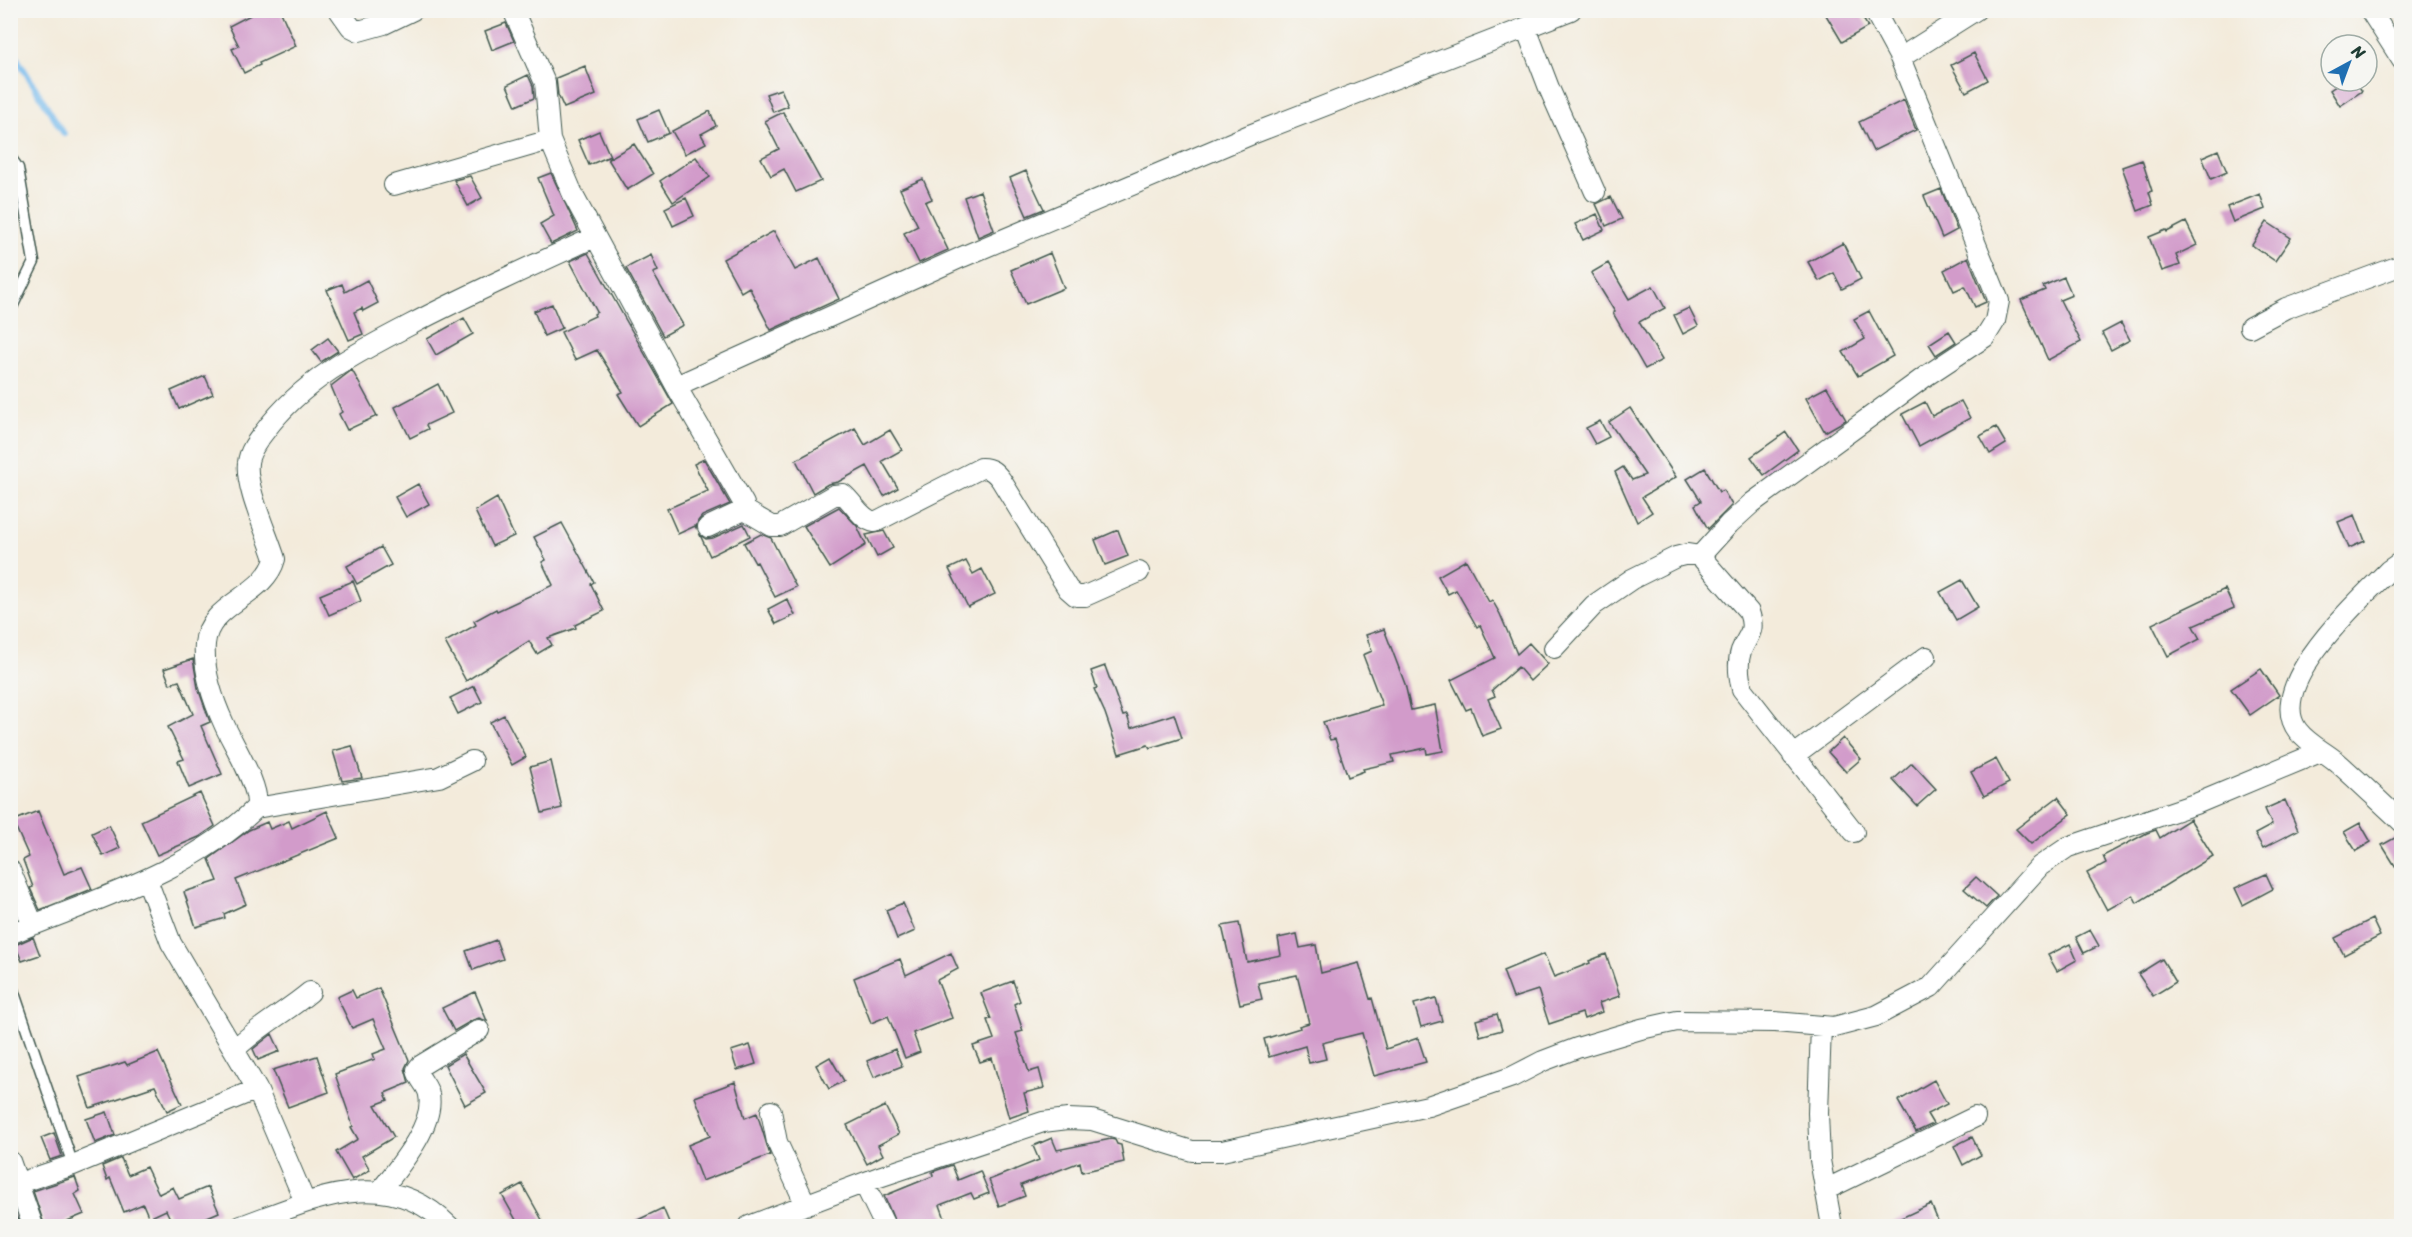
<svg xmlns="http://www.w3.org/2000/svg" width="2412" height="1237" viewBox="0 0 2412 1237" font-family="Sriracha,sans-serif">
  <rect width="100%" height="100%" fill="#f6f6f2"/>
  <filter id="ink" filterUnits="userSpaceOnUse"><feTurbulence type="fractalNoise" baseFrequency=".0167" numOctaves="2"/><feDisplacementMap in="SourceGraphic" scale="12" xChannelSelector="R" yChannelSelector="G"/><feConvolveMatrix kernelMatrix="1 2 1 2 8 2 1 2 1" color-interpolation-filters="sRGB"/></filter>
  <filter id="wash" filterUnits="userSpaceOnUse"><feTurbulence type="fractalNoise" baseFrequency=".008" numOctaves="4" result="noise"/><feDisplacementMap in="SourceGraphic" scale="24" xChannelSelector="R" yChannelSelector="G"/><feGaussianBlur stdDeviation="1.35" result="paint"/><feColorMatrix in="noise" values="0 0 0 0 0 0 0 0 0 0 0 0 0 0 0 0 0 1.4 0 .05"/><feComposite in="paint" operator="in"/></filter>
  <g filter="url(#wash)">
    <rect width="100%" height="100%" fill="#f3ebdb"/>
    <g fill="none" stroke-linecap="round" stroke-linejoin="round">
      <path stroke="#77bbed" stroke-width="6" d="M10,47l54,87"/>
    </g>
    <g id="blocks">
      <path fill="#d29bca" d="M260,10h20l16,36 -37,17 1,2 -16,8 -12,-24 7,-3 -10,-20z
        M1823,10h35l10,17 -26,15z
        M506,23l8,18 -22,9 -7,-19z
        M1974,53l14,27 -22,12 -15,-27z
        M585,66l11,29 -32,13 -6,-13 -2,-17z
        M528,75l5,11 1,12 -18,8 -9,-21z
        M2343,81h12l7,10 -22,15 -10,-16z
        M781,89l7,17 -15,6 -7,-18z
        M1904,100l12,30 -43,21 -14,-29z
        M659,110l10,23 -21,9 -10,-23z
        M710,111l6,15 -15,8 5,9 -21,11 -13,-23z
        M783,112l38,69 -25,11 -12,-23 -13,7 -10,-18 18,-9 -14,-28z
        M599,131l11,25 -21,9 -11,-25z
        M634,144l19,30 -26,16 -19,-31z
        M2218,150l9,22 -16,7 -9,-22z
        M696,157l14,20 -37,25 -13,-21z
        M2142,160l10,31 -3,1 4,13 -15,6 -16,-44z
        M1026,171l18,38 -17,7 -17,-38z
        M551,173l27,58 -27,13 -11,-20 14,-8 -16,-38z
        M470,176l12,22 -14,8 -14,-26z
        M923,179l9,20 -7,3 23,48 -29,13 -15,-30 14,-7 -18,-37z
        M1941,189l16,41 -15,8 -18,-42z
        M980,191l14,39 -16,7 -14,-40z
        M2260,194l5,15 -32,13 -6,-15z
        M1611,197l11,22 -16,7 -10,-22z
        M686,198l8,18 -21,10 -8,-18z
        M1597,214l7,16 -21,10 -8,-16z
        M2186,222l11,23 -21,10 4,10 -18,6 -13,-34 17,-7 1,2z
        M2267,222l24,16 -16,23 -23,-16z
        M774,231l21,39 24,-12 20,41 -68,31 -22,-43 -8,5 -18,-33z
        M1843,243l18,36 -19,10 -8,-16 -15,8 -11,-19z
        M588,253l85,151 -35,22 -20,-32 5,-2 -26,-42 -22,10 -14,-28 34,-16 -1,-2 3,-2 -27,-51z
        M1050,253l14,35 -38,16 -15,-34z
        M651,255l7,16 -5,2 30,52 -20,11 -37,-68z
        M1968,257l18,45 -11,5 -10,-21 -11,5 -10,-21z
        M1608,263l21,36 24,-13 12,22 -26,14 23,38 -17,9 -32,-56 2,-1 -24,-39z
        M2064,277l8,18 -12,5 21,42 -33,18 -27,-60 24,-10 -2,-4z
        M367,280l11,23 -15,8 -1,-3 -8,4 9,22 -14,6 -22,-50 15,-6 3,8z
        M552,304l10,24 -18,8 -10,-25z
        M1689,308l9,18 -15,8 -9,-19z
        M1869,311l24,45 -35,20 -15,-24 22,-13 -11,-20z
        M464,318l9,16 -37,21 -9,-16z
        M2121,323l9,17 -19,10 -9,-17z
        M1949,331l7,11 -20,13 -7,-11z
        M328,338l10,13 -17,11 -9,-12z
        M352,370l25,46 -30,14 -8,-16 3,-2 -11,-26z
        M205,376l8,18 -34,15 -8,-18z
        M438,384l14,29 -26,12 2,4 -18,9 -15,-31z
        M1827,387l19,33 -21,12 -19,-34z
        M1961,401l9,17 -51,28 -17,-32 23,-12 7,14z
        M1630,408l46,69 -34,20 10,15 -15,10 -22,-50 8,-5 9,13 13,-5 -36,-53z
        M1600,421l9,16 -14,7 -9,-16z
        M1996,427l10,17 -16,10 -10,-18z
        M855,428l10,17 25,-15 12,20 -20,11 16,27 -14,8 -17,-30 -29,16 -10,2 -15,9 -17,-33z
        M1786,432l12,18 -34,25 -13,-18z
        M704,459l26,45 -28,12 -4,5 -2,7 -1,-2 -17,8 -11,-25 41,-18 -14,-27z
        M1705,468l14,24 4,-2 9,15 -24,24 -13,-24 6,-4 -14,-22z
        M418,484l11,20 -23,13 -11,-20z
        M497,498l17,38 -22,10 -17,-35z
        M839,507l18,19 9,19 -36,23 -26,-42z
        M2355,515l10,26 -16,7 -11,-26z
        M562,523l32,59 -3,2 13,27 -29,14 1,3 -28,10 4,7 -15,9 -8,-13 -63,40 -21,-39 31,-17 -2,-4 22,-12 1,2 56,-26 -11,-23 4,-2 -12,-23z
        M744,524l6,12 -40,20 -10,-21 6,4 7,-1z
        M1118,530l10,26 -23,9 -10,-25z
        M884,531l9,17 -16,9 -11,-22z
        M761,534l10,4 25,49 -21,10 -18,-35 -2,1 -11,-20z
        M381,547l10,18 -34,19 -10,-18z
        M1466,560l23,42 3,-2 8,14 17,40 12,-11 19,21 -18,17 -12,-14 -26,23 3,6 -7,3 13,30 -19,7 -11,-28 -5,2 -15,-30 44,-22 -15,-33 -3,2 -21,-37 -8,4 -10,-18z
        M966,561l7,13 9,-5 13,25 -27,13 -19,-38z
        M1962,580l16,27 -22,13 -16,-28z
        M353,581l8,20 -32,14 -9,-20z
        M2225,589l9,19 -41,18 7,13 -32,17 -16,-32z
        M787,599l8,16 -19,9 -8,-15z
        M1384,629l21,55 6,26 24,-5 8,46 -16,3 -1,-6 -34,7 2,7 -31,7 1,2 -16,6 -13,-38 -5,1 -7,-18 59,-17 -19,-50 9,-4 -6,-16z
        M193,659l5,29 12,34 -9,4 21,48 -33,14 -11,-27 6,-2 -16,-32 25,-13 -14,-33 -9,3 -6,-15z
        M1105,666l18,50 4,-1 4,13 43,-14 8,24 -32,10 -2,-3 -29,9 -14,-41 -11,-24 3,-1 -6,-17z
        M2261,669l18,26 -29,20 -19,-26z
        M474,686l8,16 -24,12 -8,-16z
        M504,715l22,42 -14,8 -22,-43z
        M1843,738l18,21 -15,13 -18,-20z
        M352,746l10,32 -20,3 -9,-30z
        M1996,759l13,24 -25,13 -13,-24z
        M551,761l11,47 -20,5 -12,-46z
        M1912,763l24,26 -19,17 -24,-26z
        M200,793l15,33 -16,11 -42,18 -16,-34z
        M2058,797l13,17 -40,30 -15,-15z
        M2285,800l13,30 -35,18 -8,-14 17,-9 -7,-16z
        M38,811l26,63 18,-7 10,22 -52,21 -10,-22 3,-1 -10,-27 6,-3 -16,-36z
        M327,811l12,27 -103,42 10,24 -22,10 1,4 -29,9 -12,-35 34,-11 -9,-22 40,-29 18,-8 3,7 19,-8 3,7z
        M2190,819l23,37 -76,47 -4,-8 -26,15 -20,-37 19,-10 -3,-7 44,-23 9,-3 4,8z
        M2360,823l11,19 -15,9 -12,-19z
        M109,825l11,23 -17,8 -11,-23z
        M2402,834v43l-20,-32z
        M2266,874l7,15 -30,16 -8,-17z
        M1976,877l21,19 -11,12 -22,-19z
        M903,903l12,28 -18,8 -11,-29z
        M2372,919l8,17 -36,19 -9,-17z
        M1239,923l8,39 34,-7 -3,-17 19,-4 3,14 16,-3 5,28 38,-10 11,36 2,-1 14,51 32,-11 8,24 -52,14 -12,-43 -40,10 4,16 -17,4 -4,-17 -36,11 -5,-18 36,-11 -1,-2 10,-3 -12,-48 -39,8 4,16 -22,5 -18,-78z
        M2090,930l9,16 -15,7 -8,-16z
        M33,937l7,18 -18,6 -7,-16z
        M496,940l7,19 -30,11 -7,-19z
        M2070,944l7,16 -20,11 -9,-16z
        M951,953l7,16 -21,11 15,38 -39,15 7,19 -15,6 -17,-42 -17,7 -17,-45 46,-19 6,16z
        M1544,954l10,23 36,-14 -1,-2 17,-7 14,42 -21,7 3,9 -18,7 -2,-6 -33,11 -11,-34 -25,8 -10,-27z
        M2162,959l14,23 -23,14 -15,-22z
        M1013,981l7,20 -6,3 9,27 -7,2 13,39 10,-3 5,19 -20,5 5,18 -20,7 -17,-60 -12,4 -7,-16 21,-7 -7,-19 4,-1 -10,-26z
        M379,988l30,72 -4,8 4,15 -24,10 3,7 -13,5 19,32 -32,19 8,14 -18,10 -16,-28 22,-13 -7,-12 2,-1 -18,-52 40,-15 -2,-5 13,-5 -13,-30 -21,9 -15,-31 15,-7 4,8z
        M475,992l12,29 -8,-3 -6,2 -19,11 -12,-23z
        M1436,998l6,23 -21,6 -7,-23z
        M1497,1014l5,16 -22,6 -4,-16z
        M272,1034l8,17 -22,9 -5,-11z
        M750,1045l6,19 -19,6 -6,-19z
        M895,1049l7,17 -28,11 -7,-16z
        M158,1052l24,52 -15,7 -12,-25 -65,22 -11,-31 46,-15 2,3z
        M463,1054l23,39 -21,12 -20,-40z
        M317,1056l12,36 -41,15 -15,-37z
        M830,1057l14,24 -15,8 -13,-24z
        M1934,1080l13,24 -20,10 6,10 -17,8 -18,-31z
        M735,1082l10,36 12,-5 13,42 -68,26 -14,-36 22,-9 -15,-39z
        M885,1106l14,28 -21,11 5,10 -16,9 -20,-39z
        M107,1112l8,23 -20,8 -9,-24z
        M54,1133l8,23 -12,4 -9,-22z
        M1972,1137l9,18 -18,10 -9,-19z
        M1052,1138l5,12 54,-11 4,1 2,4 4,1 3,17 -42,10 -2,-10 -59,23 4,11 -26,10 -10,-26 50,-20 -6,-14z
        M121,1158l7,17 18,-8 13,27 14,-7 6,12 29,-12 11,25 -35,15h-10l-8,-17 -17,8 -6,-14 -19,8 -14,-34 -3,2 -5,-14z
        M952,1165l6,15 22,-9 9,22 -15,6 -3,-6 -31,12 8,22h-51l-13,-31 49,-20 -1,-4z
        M75,1177l5,14 -5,3 9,20 -31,13h-8l-12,-36z
        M522,1184l24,43h-26l-18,-32z
        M10,1200h1l9,27h-10z
        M1931,1204l7,17 -12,6h-44z
        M663,1208l8,19h-48z"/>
    </g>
  </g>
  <g filter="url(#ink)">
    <use href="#blocks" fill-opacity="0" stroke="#3f574d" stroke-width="1.5"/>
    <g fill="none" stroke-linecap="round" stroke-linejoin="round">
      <defs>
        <path id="lane" d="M10,157l8,11 16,94 -24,49
          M10,981l63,184"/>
        <path id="street" d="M339,10l12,17 8,4 25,-7 29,-14
          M513,10l32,73 5,57 24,57 102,189 68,118 -4,8 -32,15
          M2370,10l32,50
          M1526,28l23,60 46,104
          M1900,58l76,-48
          M394,185l156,-45
          M2250,327l36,-19 116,-43
          M676,386l286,-129 290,-123 319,-124
          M743,509l29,17h8l54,-31 9,-1c11,9 18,26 32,28l106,-54c10,0 14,4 20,12l67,109 8,7h9l54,-24
          M1700,556l29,-32 23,-21 174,-127 59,-39 10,-16 4,-20 -99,-243 -26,-48
          M2402,561l-13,9c-29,30 -126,116 -91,161 11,14 26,20 39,31 22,19 43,40 65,60
          M1554,648l40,-43 38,-26 44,-22 12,-3 12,2 49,56c7,20 -1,22 -8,39 -4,12 -2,26 1,38l112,143
          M1793,756l133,-99
          M256,808l183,-31 33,-16
          M10,870l22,52 4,2c76,-30 160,-58 220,-116 6,-19 -24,-65 -32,-84 -11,-24 -21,-53 -19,-80 3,-41 60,-47 70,-85 -8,-26 -30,-72 -27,-96 1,-12 10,-23 17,-32 37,-50 91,-78 145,-106 61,-32 123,-60 185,-88
          M147,880l24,63 86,146 48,113
          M10,934l24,-10
          M1821,1026l-3,87 2,47 12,66
          M234,1050c23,-23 51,-37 76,-58
          M771,1111l6,31 29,63
          M10,1161l23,65
          M19,1183l54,-18 184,-76
          M864,1183l21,43
          M381,1190c17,-22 54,-65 48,-95 -1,-9 -10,-15 -12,-25l3,-4 59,-36
          M1825,1190l150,-73
          M241,1226c70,-25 145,-64 208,0
          M749,1226l130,-49 164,-55 25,-3 24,1 100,31h30l206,-45 84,-29 31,-16 34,-13 64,-19 36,-8 98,1 59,5 42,-11 55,-29 109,-121 28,-19 130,-44 122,-51"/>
      </defs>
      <use href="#lane" stroke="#3f574d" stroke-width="13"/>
      <use href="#street" stroke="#3f574d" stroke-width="22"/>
      <use href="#lane" stroke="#fff" stroke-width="10"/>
      <use href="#street" stroke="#fff" stroke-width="20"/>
    </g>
  </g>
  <rect width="2412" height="1237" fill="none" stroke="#f6f6f2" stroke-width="36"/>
  <g transform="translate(2349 63) rotate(41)"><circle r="28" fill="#f6f6f2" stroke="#a0aca6" stroke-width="1.5"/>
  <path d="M0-4.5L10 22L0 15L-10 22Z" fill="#1f6fb2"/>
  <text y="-9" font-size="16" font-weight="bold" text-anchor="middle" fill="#1f3d34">N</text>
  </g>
</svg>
